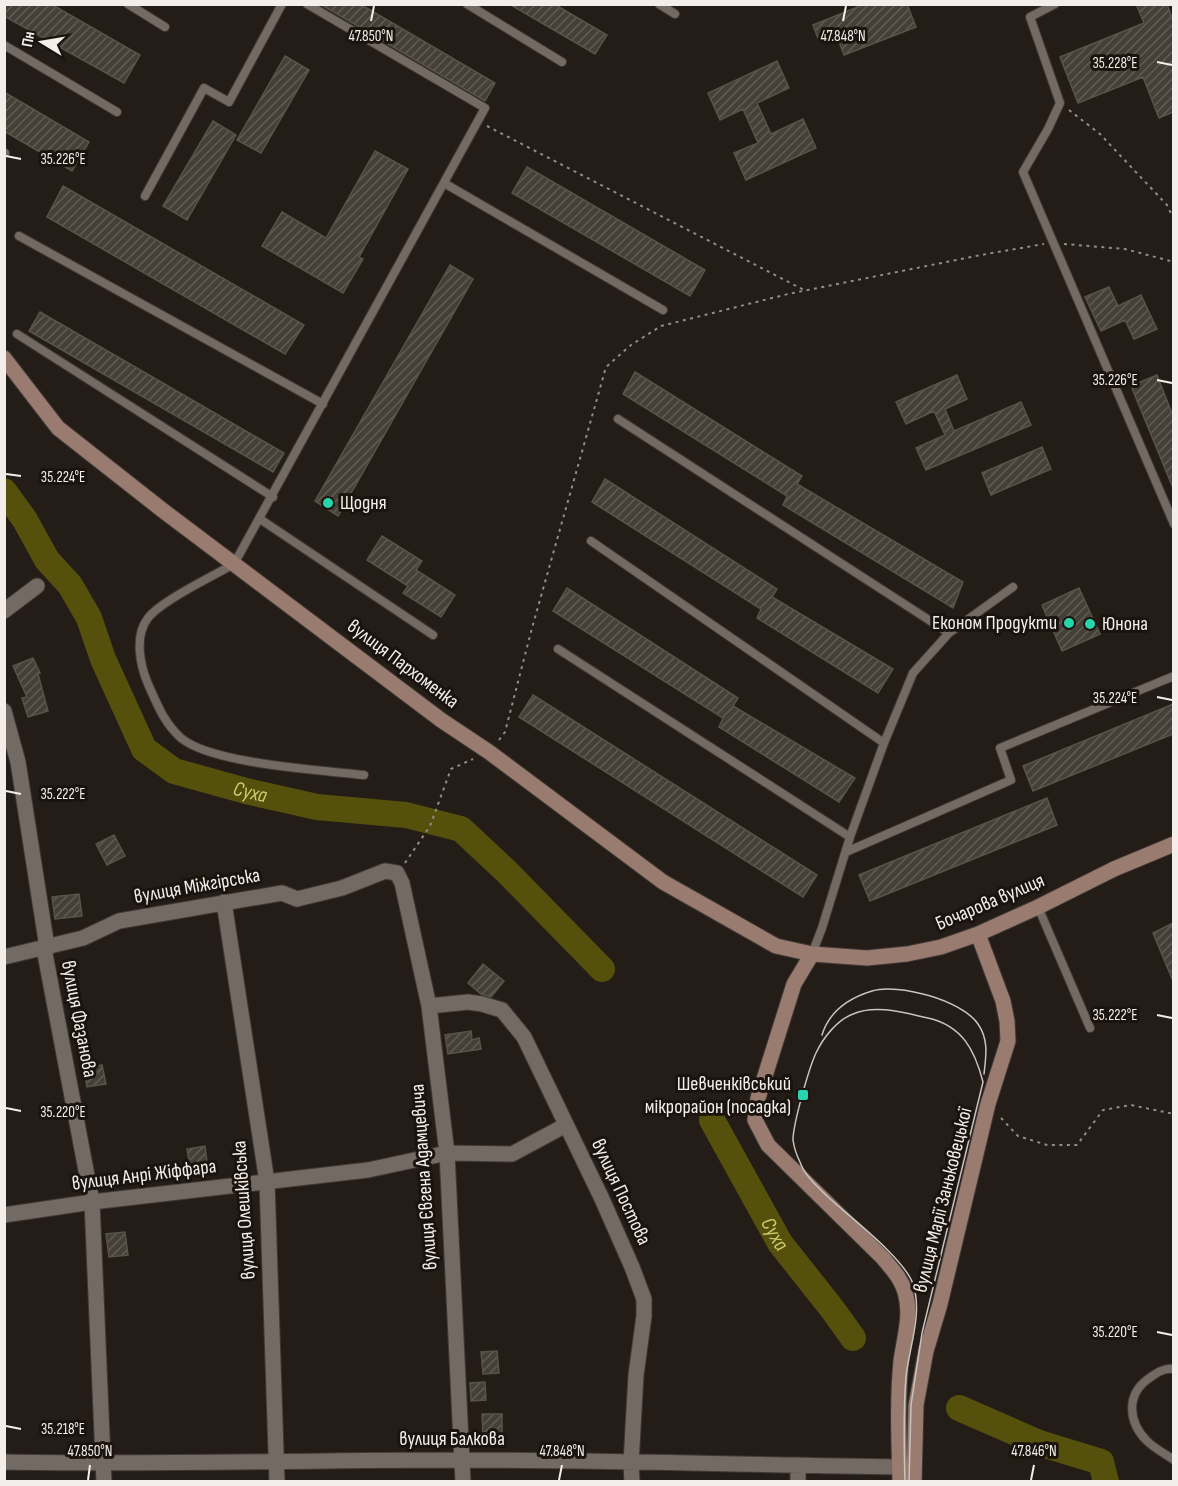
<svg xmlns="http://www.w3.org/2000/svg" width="1178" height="1486" viewBox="0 0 1178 1486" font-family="'Sofia Sans Condensed',sans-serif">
  <defs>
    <pattern id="building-hatch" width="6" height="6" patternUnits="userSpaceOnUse" patternTransform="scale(1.5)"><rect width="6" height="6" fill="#454037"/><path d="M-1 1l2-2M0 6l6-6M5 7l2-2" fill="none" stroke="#605c54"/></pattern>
  </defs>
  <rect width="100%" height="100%" fill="#241d17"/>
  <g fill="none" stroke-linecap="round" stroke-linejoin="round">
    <g stroke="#55500c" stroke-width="26">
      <path id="s1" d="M4,491l21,29 22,40 23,25 19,33 14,41 41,90 30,22 72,20 71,16 89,8 55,14 46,43 95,97"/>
      <path id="s2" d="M712,1120l68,123 53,67 20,28"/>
      <path d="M959,1408l80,35 62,19 5,20"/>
    </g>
  </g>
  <path fill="url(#building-hatch)" stroke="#58534a" stroke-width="1.5" d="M4,4h47l89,51 -16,28 -120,-67z
    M320,4h40l135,79 -10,18z
    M509,4h45l53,31 -12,19z
    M865,4h42l9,23 -72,28 -8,-21 -17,7 -6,-16z
    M1136,4h31l6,17v91l-14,6 -16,-41 -65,26 -18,-46 84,-34z
    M285,56l24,14 -48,83 -24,-13z
    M777,61l12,27 -32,15 14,31 32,-15 13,29 -70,32 -12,-27 24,-10 -15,-34 -23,11 -12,-27z
    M4,92l85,50 -17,29 -68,-40z
    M213,121l23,14 -49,85 -24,-14z
    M375,151l33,18 -49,88 4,2 -20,34 -81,-47 20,-34 44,26z
    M527,167l178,103 -15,26 -178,-103z
    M63,186l241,139 -19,29 -238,-137z
    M450,265l23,14 -135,237 -23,-15z
    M1109,287l9,19 23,-11 16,34 -23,10 -9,-19 -24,11 -16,-34z
    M40,312l244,141 -11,19 -244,-141z
    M635,372l167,104 -5,8 166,98 -10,26 -170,-103 4,-9 -164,-102z
    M957,375l10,24 -22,10 9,22 67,-29 10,23 -105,45 -10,-22 29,-13 -11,-24 -28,13 -10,-22z
    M1157,375l16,41v72l-42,-102z
    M1042,447l9,22 -60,26 -9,-22z
    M605,479l172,110 -5,8 121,72 -15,24 -121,-75 4,-9 -169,-107z
    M382,536l40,25 -6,9 39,25 -14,22 -38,-24 5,-7 -41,-26z
    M567,588l171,110 -5,8 122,72 -16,24 -120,-75 4,-9 -170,-107z
    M1079,588l21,46 -38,17 -20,-46z
    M33,658l7,15 -2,1 10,37 -20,6 -6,-19 5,-1 -14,-31z
    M533,695l284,180 -14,22 -284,-180z
    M1173,704v30l-140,57 -10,-25z
    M1047,798l10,27 -187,76 -11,-26z
    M114,835l11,21 -18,9 -11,-21z
    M79,894l3,22 -27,3 -3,-22z
    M1173,923v58l-20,-48z
    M483,964l21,17 -13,16 -10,-3 -13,-11z
    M471,1031l1,9 7,-2 2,11 -33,5 -3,-19z
    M102,1065l4,19 -19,3 -3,-18z
    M205,1146l3,24 -17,2 -4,-23z
    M125,1232l3,23 -19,2 -3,-23z
    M497,1351l2,22 -16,1 -2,-22z
    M485,1382l1,18 -15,1 -1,-18z
    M482,1414h20v23h-19z"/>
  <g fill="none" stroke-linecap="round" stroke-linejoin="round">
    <defs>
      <path id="lane" d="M128,4l37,23
        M307,4l178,104 -251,456c-21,12 -73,37 -86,54 -14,18 -8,47 0,66 9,20 16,39 33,54 31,26 140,32 183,37
        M467,4l95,58
        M659,4l16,10
        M1055,4l-25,13 30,86 -12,26 -25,43 151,352
        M4,45l113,67
        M4,153h1
        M444,183l219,127
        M145,196l59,-108 25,14 53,-98
        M19,236l304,168
        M17,334l256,163
        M618,419l331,214
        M260,519l173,116
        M591,541l293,202
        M558,649l292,188
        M846,852l165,-72 -11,-32 174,-72
        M1038,907l52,121
        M812,954l10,-26 28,-91 34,-94 29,-70 36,-40 64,-46
        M1174,1369c-10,-2 -19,5 -26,10 -22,16 -20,43 -1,62 7,7 18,13 27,19"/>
      <path id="street" d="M4,611l33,-25
        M4,711l14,51 29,185 -2,7 47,248 12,280
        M224,902l43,280 10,300
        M4,957l79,-19 36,-17 163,-28 15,6 45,-11 43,-17 12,2 5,10 27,123 18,147 16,329
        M429,1006l39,-4 14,2 20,6 22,27 78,162 30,68 12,32v17l-8,59 -5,88 1,19
        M4,1215l88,-13 276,-32 79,-17 65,1 54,-29
        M4,1462c152,3 303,-2 455,-2 147,0 294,5 440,7
        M798,1465v17"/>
      <path id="secondary" d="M4,358l54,70 103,81 280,211 48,32 174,130 113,64 36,8 55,4 40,-4 34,-7 37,-13 60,-27 76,-38 60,-25
        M812,954l-18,30 -36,114 -3,22 13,25 115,113c9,11 18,20 22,34 7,23 -1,46 -4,69 -4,40 -2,81 -1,121
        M914,1482l2,-77 10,-54 14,-47 48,-200 20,-63 -1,-20 -4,-20 -25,-67"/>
    </defs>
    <use href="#lane" stroke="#403a37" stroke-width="10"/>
    <use href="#street" stroke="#403a37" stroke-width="17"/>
    <use href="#secondary" stroke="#403a37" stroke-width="17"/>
    <path stroke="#928c87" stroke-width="2" stroke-dasharray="3 4.5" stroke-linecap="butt" d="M1069,110l31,24 67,71 7,15
      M487,126l317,164
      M1064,244l61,5 49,13
      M499,740l6,-8 27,-104 74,-261 25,-22 30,-19 127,-32 193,-39 63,-11
      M405,863l25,-37 21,-57 22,-10
      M1001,1118l17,18 29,9h30l26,-35 28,-5 43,9"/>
    <use href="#lane" stroke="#736a63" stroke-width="8"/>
    <use href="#street" stroke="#736a63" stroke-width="15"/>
    <use href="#secondary" stroke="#9a7b70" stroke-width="15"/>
    <path stroke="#c9c3be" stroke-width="1.5" d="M822,1035c7,-23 27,-37 50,-44 26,-8 90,9 106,33 11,16 8,32 6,50
      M905,1482c-1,-35 -2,-71 1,-105 3,-30 17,-63 7,-93 -9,-26 -63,-67 -85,-87 -10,-10 -24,-22 -28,-35 -3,-6 -6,-15 -7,-22 0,-16 16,-72 23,-87 7,-15 21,-33 37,-39 23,-10 52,-1 75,4 35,8 47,33 55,64l-61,251 -11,72 -2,77"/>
  </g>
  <path fill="none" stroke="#f4eeea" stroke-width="2" d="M371,21l3,-15M843,21l3,-15M1157,62l15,3M6,156l15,3M1157,380l15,3M6,474l15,2M1157,697l15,3M6,791l15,3M1157,1015l15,3M6,1108l15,3M1157,1332l15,3M6,1426l15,3M88,1480l2,-15M559,1480l3,-15M1031,1480l3,-15"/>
  <g fill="#27d5ad" stroke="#1b140e" stroke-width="2">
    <circle cx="328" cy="503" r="6"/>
    <circle cx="1069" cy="623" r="6"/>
    <circle cx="1090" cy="624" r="6"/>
    <rect x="797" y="1089" width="12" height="12" rx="3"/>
  </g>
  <g text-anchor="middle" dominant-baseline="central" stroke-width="6" stroke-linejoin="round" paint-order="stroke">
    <g font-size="20" fill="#f4eeea" stroke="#1b140e" text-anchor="start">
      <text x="340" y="503">Щодня</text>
      <text x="1057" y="623" text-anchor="end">Економ Продукти</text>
      <text x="1102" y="624">Юнона</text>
      <text x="791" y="1084" text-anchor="end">Шевченківський<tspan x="791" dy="23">мікрорайон (посадка)</tspan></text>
    </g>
    <g font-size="20" fill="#f4eeea" stroke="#1b140e">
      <text transform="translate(403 664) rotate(37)">вулиця Пархоменка</text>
      <text transform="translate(197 886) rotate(-10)">вулиця Міжгірська</text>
      <text transform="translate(990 902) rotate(-23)">Бочарова вулиця</text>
      <text transform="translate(79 1019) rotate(79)">вулиця Фазанова</text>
      <text transform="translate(144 1175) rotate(-7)">вулиця Анрі Жіффара</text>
      <text transform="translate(424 1177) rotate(-94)">вулиця Євгена Адамцевича</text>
      <text transform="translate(621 1192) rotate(65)">вулиця Постова</text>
      <text transform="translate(943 1200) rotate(-76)">вулиця Марії Заньковецької</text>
      <text transform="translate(244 1210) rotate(-94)">вулиця Олешківська</text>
      <text x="452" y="1439">вулиця Балкова</text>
    </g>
    <g font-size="21" font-style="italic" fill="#d1ca6f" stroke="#1b140e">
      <text stroke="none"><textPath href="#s1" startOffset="412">Суха</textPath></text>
      <text stroke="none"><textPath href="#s2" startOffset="130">Суха</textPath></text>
    </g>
  </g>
  <g font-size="15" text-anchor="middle" fill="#f4eeea" stroke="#1b140e" stroke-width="6" stroke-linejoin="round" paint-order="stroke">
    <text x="371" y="41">47.850°N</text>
    <text x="843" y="41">47.848°N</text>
    <text x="1115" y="68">35.228°E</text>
    <text x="63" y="164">35.226°E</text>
    <text x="1115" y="385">35.226°E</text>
    <text x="63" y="482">35.224°E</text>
    <text x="1115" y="703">35.224°E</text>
    <text x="63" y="799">35.222°E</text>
    <text x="1115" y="1020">35.222°E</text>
    <text x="63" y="1117">35.220°E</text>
    <text x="1115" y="1337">35.220°E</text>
    <text x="63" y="1434">35.218°E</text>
    <text x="90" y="1456">47.850°N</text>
    <text x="562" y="1456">47.848°N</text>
    <text x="1034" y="1456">47.846°N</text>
  </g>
  <rect width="1178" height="1486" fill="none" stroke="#f4eeea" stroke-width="12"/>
  <g transform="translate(42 42) rotate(281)" stroke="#1b140e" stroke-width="4.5" paint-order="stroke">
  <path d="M0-4.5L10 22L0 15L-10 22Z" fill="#f4eeea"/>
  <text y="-9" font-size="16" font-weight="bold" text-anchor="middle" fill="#f4eeea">Пн</text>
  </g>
</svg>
